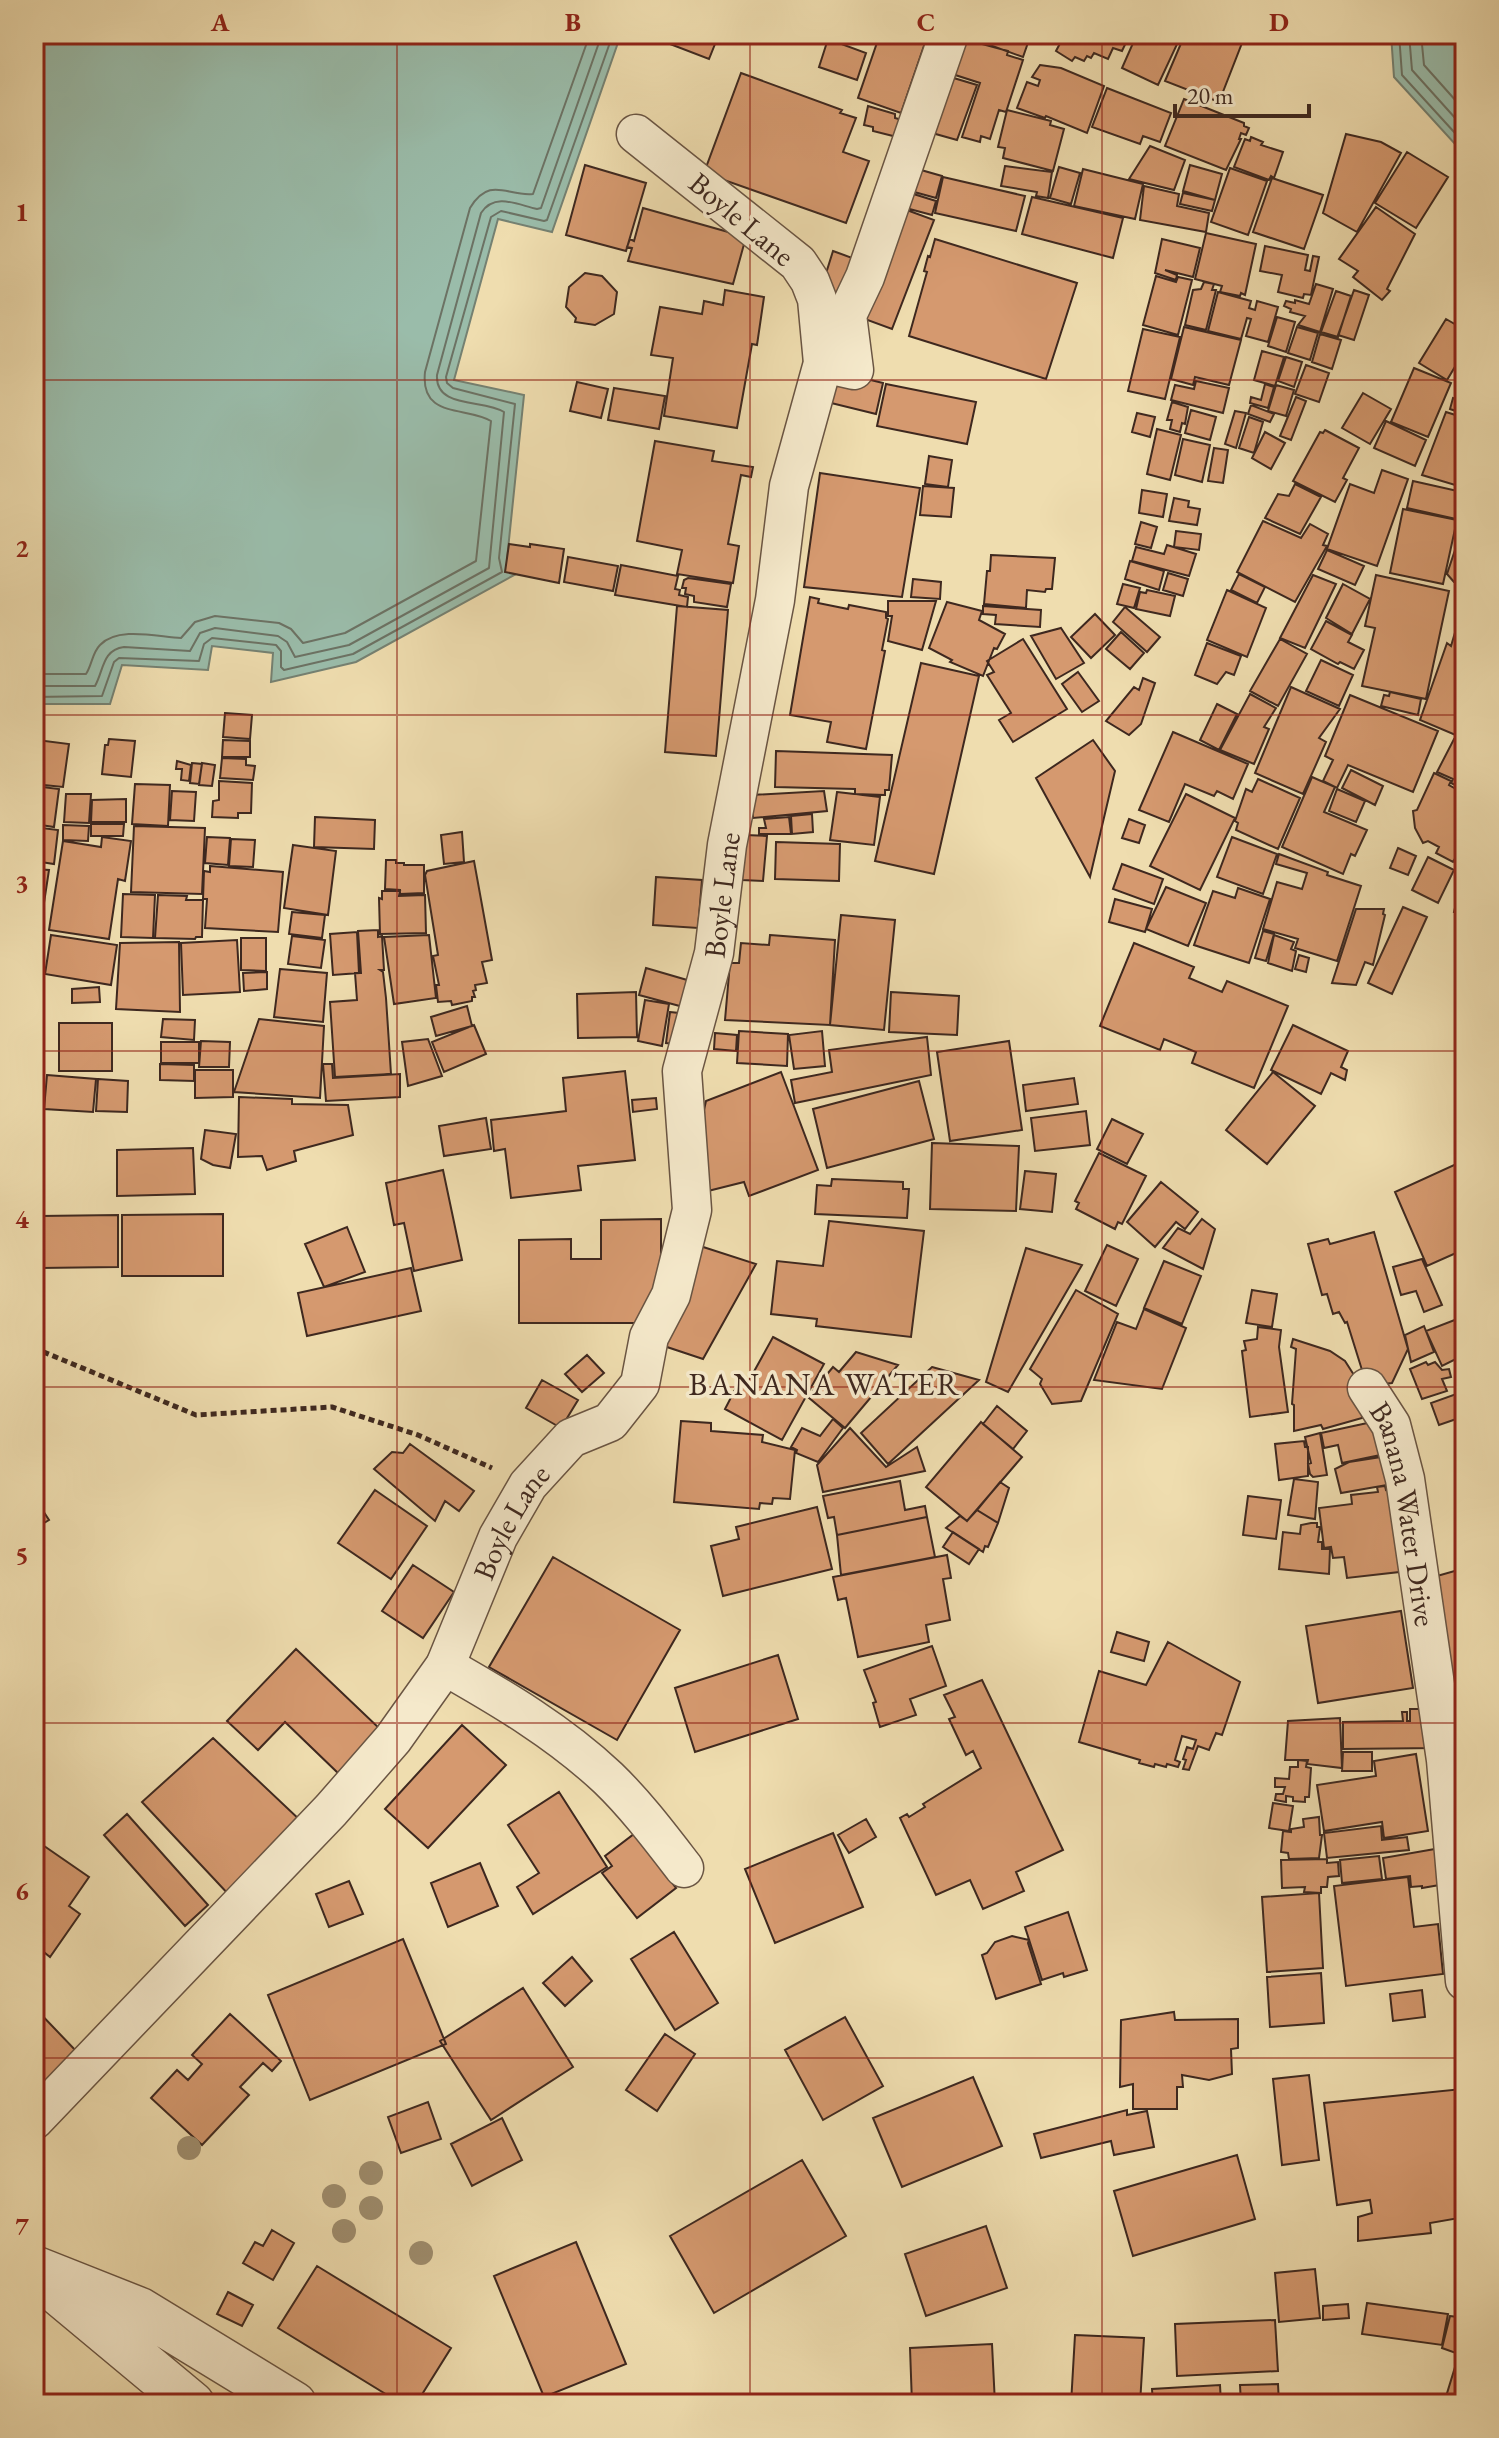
<svg xmlns="http://www.w3.org/2000/svg" width="1499" height="2438" viewBox="0 0 1499 2438" font-family="'EB Garamond',serif">
  <rect width="100%" height="100%" fill="#efddaf"/>
  <filter id="stains"><feTurbulence type="fractalNoise" baseFrequency=".0025" numOctaves="4"/><feColorMatrix values="0 0 0 0 .2 0 0 0 0 .09 0 0 0 0 .02 0 0 0 .5 -.17"/></filter>
  <radialGradient id="worn" r=".72"><stop offset=".6" stop-color="#630" stop-opacity="0"/><stop offset="1" stop-color="#630" stop-opacity=".3"/></radialGradient>
  <path fill="#9abcaa" stroke="#758172" stroke-width="2" d="M34,34h587l-69,198 -54,-13 -44,161 70,15 -17,164 9,15 -160,88 -85,20 2,-29 -61,-7 -4,24 -86,-5 -12,39h-76z
    M1391,34h74v121l-71,-78z"/>
  <g fill="none" stroke-linecap="round" stroke-linejoin="round">
    <path stroke="#6c7264" stroke-width="2" d="M1399,34l3,41 63,69
      M1409,34l3,36 53,59
      M1421,34l3,31 41,46
      M34,674h52c6,-9 6,-21 14,-29 18,-19 58,-8 81,-7l14,-16 20,-6 64,7 12,6 12,14 42,-10 131,-72 15,-140c-25,-15 -71,-2 -66,-49l45,-164c20,-33 38,-11 63,-14l57,-160
      M34,686h61c9,-16 7,-36 29,-39l66,4 10,-18 15,-5 63,8 9,6 8,15 54,-12 140,-77 15,-156c-20,-13 -69,-3 -67,-37l44,-162c14,-21 37,-8 56,-4l4,-1 61,-174
      M34,697l68,-1 12,-34 5,-4 80,3 5,-17 8,-6 64,7 5,6v16l3,3 69,-16 149,-82 -3,-14 16,-154 -62,-16 -6,-5 -1,-6 45,-160 10,-6 43,10 3,-1 66,-186"/>
  </g>
  <path fill="#d5996f" stroke="#3e281f" stroke-width="2" d="M644,34h75l-10,25z
    M880,34h48l-27,79 -43,-15z
    M965,34h66l-8,23 -58,-21z
    M1065,34h65l-8,17 -9,-3 -5,11 -14,-6 -3,5 -4,-2 -3,5 -9,-4 -3,4 -16,-10z
    M1137,34h40l-2,5 4,1 -21,45 -36,-17z
    M1185,34h11l20,8 3,-8 23,9 -23,59 -54,-21z
    M960,38l48,13 -1,4 16,5 -17,52 -7,-2 -9,29 -9,-3 -1,6 -18,-5 18,-54 -31,-10z
    M828,39l38,14 -9,27 -38,-13z
    M1040,65l21,3 43,18 -17,47 -41,-17 -1,2 -28,-10 10,-26 11,4 2,-6 -8,-3z
    M741,73l101,37 -2,3 16,5 -13,34 26,9 -23,62 -142,-50z
    M947,76l30,9 -20,55 -32,-9z
    M1107,88l64,25 -11,29 -17,-6 -3,8 -48,-17z
    M1184,99l60,24v3l5,2 -3,7 -5,-2 -2,6h2l-15,31 -61,-24z
    M868,106l27,8v4l7,2 -5,17 -24,-6v-4l-9,-2z
    M1007,110l44,11 -1,4 14,4 -11,42 -50,-13 2,-10 -7,-1z
    M1346,134l35,8 20,11 -44,79 -34,-19z
    M1251,137l12,5 -2,3 22,7 -9,26 -3,-2 -2,4 -35,-13 11,-28 5,2z
    M1150,146l35,14 -11,30 -45,-11z
    M1407,152l41,25 -32,51 -41,-25z
    M585,165l61,18 -20,68 -60,-16z
    M1190,165l32,9 -7,26 -32,-9z
    M1005,166l47,6 -4,26 -12,-2 1,-4 -36,-6z
    M1059,167l21,6 -9,31 -21,-6z
    M914,168l28,8 -6,22 -29,-8z
    M1230,168l37,13 -19,54 -37,-13z
    M1083,169l60,15 -8,35 -61,-13z
    M943,177l82,19 -9,35 -81,-18z
    M1272,178l51,17 -19,54 -51,-17z
    M1144,186l35,8 -2,12 32,7 -3,19 -66,-12z
    M907,192l29,9 -4,14 -30,-8z
    M1183,193l32,7 -3,11 -32,-7z
    M1032,197l91,21 -10,40 -91,-24z
    M1376,207l39,27 -28,55 3,2 -8,9 -29,-23 5,-6 -19,-12z
    M643,208l103,29 -13,47 -105,-23 4,-13 -5,-1 3,-8 4,2z
    M904,209l30,11 -42,109 -30,-11z
    M1206,233l50,11 -11,51 -4,-2 -1,3 -20,-4 2,-6 -27,-7z
    M935,239l142,44 -31,96 -137,-43 18,-64 -3,-1 4,-15 2,1z
    M1162,239l38,9 -7,29 -28,-7 12,5 -1,5 -21,-7z
    M1265,246l43,9 -3,15 5,1 3,-15 6,1 -8,38 -7,-1 -1,4 -25,-6 4,-17 -22,-4z
    M833,251l22,8 -16,47 -21,-7z
    M585,273l17,3 15,16 -3,22 -19,11 -20,-3 1,-4 -10,-11 3,-20z
    M1156,276l20,6 2,-5 14,3 -14,55 -35,-10z
    M1204,282l10,2 -2,6h4l-10,40 -21,-5 8,-35 8,-1z
    M1316,284l17,5 -13,43 -22,-7 7,-9 -15,-4 1,-3 -7,-3 2,-5 9,2v-3l14,4z
    M725,290l39,7 -7,48 -5,-1 -15,84 -73,-12 9,-58 -22,-3 9,-48 42,7 2,-13 19,4z
    M1354,290l15,5 -15,45 -16,-5z
    M1336,291l15,5 -13,41 -17,-5z
    M1218,292l33,9 -2,7 6,2 2,-9 21,6 -10,35 -22,-6 5,-17 -4,-1 -6,21 -33,-8z
    M1277,317l18,5 -9,30 -18,-6z
    M1446,319l19,11v20l-18,30 -28,-17z
    M1184,327l57,13 -12,45 -34,-8 -2,8 -22,-6z
    M1297,327l21,6 -8,27 -22,-7z
    M1143,329l37,8 -15,62 -37,-8z
    M1320,334l21,6 -9,29 -20,-7z
    M1262,351l22,6 -9,29 -21,-6z
    M1286,357l16,5 -8,25 -16,-6z
    M1306,365l23,8 -10,29 -24,-8z
    M1414,368l37,15 -23,54 -37,-15z
    M830,370l53,13 -7,31 -53,-13z
    M1196,381l33,7 -6,25 -52,-13 4,-15 19,4z
    M577,382l31,7 -7,29 -31,-7z
    M886,384l90,18 -9,42 -90,-18z
    M1265,384l9,3 -6,21 -18,-5 1,-6 10,3z
    M1276,385l18,5 -8,26 -18,-5z
    M614,388l51,8 -6,33 -51,-9z
    M1363,393l28,16 -21,35 -28,-16z
    M1296,397l10,4 -15,39 -11,-4z
    M1453,398l12,4v12l-15,-5z
    M1172,402l16,5 -3,17 -3,-1 -2,9 -10,-3 2,-9h-5z
    M1251,405l23,9 -4,8 -22,-8z
    M1191,410l25,7 -6,23 -25,-7z
    M1235,411l11,2 -10,35 -11,-4z
    M1446,412l19,6v70l-43,-13z
    M1137,413l18,4 -5,20 -18,-5z
    M1249,417l14,5 -9,31 -15,-5z
    M1386,421l40,19 -11,26 -41,-18z
    M1157,429l24,6 -11,45 -23,-6z
    M1325,430l34,18 -16,30 4,2 -12,22 -42,-21 27,-49 3,1z
    M1265,432l20,11 -14,26 -19,-11z
    M1183,439l27,6 -8,37 -27,-7z
    M655,441l59,10 -2,10 41,6 -2,10 -10,-2 -13,69 11,2 -6,37 -56,-9 5,-24 -45,-9z
    M1214,448l14,2 -5,33 -15,-2z
    M929,456l23,4 -4,27 -23,-3z
    M1382,470l26,9 -31,87 -50,-17 23,-65 24,9z
    M820,473l100,15 -18,109 -98,-10z
    M1413,481l49,11 -6,27 -49,-11z
    M1295,484l26,13 -21,37 -35,-16 13,-24 11,2z
    M923,486l31,2 -3,29 -31,-2z
    M1142,490l25,4 -4,23 -24,-4z
    M1465,497v87l-11,-2 -7,-8 10,-30 2,-32z
    M1174,498l15,3 -1,6 12,2 -3,16 -28,-4z
    M1403,509l54,11 -14,64 -53,-11z
    M1263,521l38,17 9,-14 18,10 -5,11 4,1 -32,56 -58,-30z
    M1141,522l16,5 -6,21 -16,-4z
    M1176,531l25,3 -2,16 -25,-3z
    M509,544l21,3v-3l34,5 -5,34 -54,-11z
    M1167,545l29,9 -7,22 -57,-15 4,-14 28,7z
    M1327,550l37,16 -9,19 -37,-16z
    M991,555l64,3 -3,31h-6l-1,3 -18,-2 -1,18 -42,-4 3,-33h3z
    M568,557l50,9 -5,25 -49,-9z
    M1130,561l34,10 -5,19 -34,-11z
    M621,565l57,11 -3,13 5,1 -1,5 9,2 -1,10 -72,-12z
    M1168,573l20,6 -5,17 -20,-6z
    M1239,574l26,13 -8,16 -26,-13z
    M1313,575l23,9 -31,64 -25,-10z
    M1376,575l73,16 -23,108 -64,-13 13,-58 -10,-2z
    M688,578l43,6 -4,23 -33,-5v-6l-9,-2 1,-6h-4l2,-8z
    M913,579l28,3 -1,17 -29,-2z
    M1123,584l17,4 -6,20 -17,-4z
    M1343,584l27,15 -18,35 -26,-16z
    M1147,590l28,6 -5,20 -34,-7 4,-17 6,1z
    M1227,590l39,18 -19,49 -40,-17z
    M810,597l9,2 -1,4 30,6 1,-4 37,7v6l2,1 -6,31 3,1 -19,98 -39,-7 4,-20 -41,-7z
    M1465,599v140l-45,-19 27,-77 4,3z
    M888,601h48l-14,49 -34,-9 4,-25h-4z
    M947,602l35,9 -3,9 26,14 -8,15 -3,-1 -11,28 -33,-14 2,-2 -23,-12z
    M677,606l51,4 -12,146 -51,-4z
    M983,606l58,4 -1,17 -45,-3 1,-9 -13,-1z
    M1125,607l35,30 -13,15 -34,-30z
    M1095,614l20,21 -24,23 -20,-21z
    M1326,621l26,14 -4,7 16,8 -10,19 -14,-7 -2,2 -27,-15z
    M1061,628l23,35 -28,16 -25,-43z
    M1121,632l23,21 -14,16 -24,-20z
    M1023,639l44,70 -54,33 -14,-22 12,-7 -24,-38 7,-3 -7,-11z
    M1280,639l27,15 -29,52 -28,-15z
    M1207,643l34,13 -7,19 -8,-3 -9,12 -22,-9z
    M1321,660l32,15 -14,31 -33,-15z
    M921,663l58,13 -45,198 -59,-13z
    M1078,672l21,29 -17,11 -20,-28z
    M1143,678l12,5 -14,41 -12,11 -23,-14 28,-34 5,3z
    M1291,687l49,22 -21,29 7,4 -23,52 -48,-21z
    M1390,692l31,7 -3,16 -37,-9 3,-11 5,1z
    M1250,694l26,14 -12,19 5,2 -15,35 -34,-14z
    M1350,695l88,36 -25,61 -65,-27 -11,23 -14,-7 10,-21 -8,-4z
    M1217,704l20,10 -18,36 -19,-10z
    M225,713l27,2 -2,24 -27,-2z
    M1173,732l75,32 -15,35 -16,-8 -3,5 -29,-12 -16,38 -30,-12z
    M109,739l26,2 -4,36 -29,-3 3,-29h3z
    M1454,739l11,6v45l-14,-7 2,-4 -16,-7z
    M37,740l32,4 -6,43 -29,-3z
    M223,740l27,1v16h-28z
    M1093,740l22,31 -25,106 -54,-99z
    M776,751l116,4 -3,35h-4v5l-30,-1v-5l-80,-2z
    M222,758l24,1v6l9,1 -2,14 -33,-2z
    M177,761l14,4 -2,16 -8,-1 1,-11h-6z
    M192,763l10,1 -3,20 -9,-1z
    M202,763l13,2 -3,21 -13,-1z
    M1351,770l32,16 -8,19 -33,-17z
    M1434,773l17,8 -2,4 16,9v65l-8,-4 -4,7 -17,-9 3,-6 -11,-6 -5,2 -8,-15 -2,-17 4,-1z
    M1312,777l23,10 -11,25 43,18 -12,26 -4,-2 -8,20 -61,-27z
    M1258,779l42,19 -22,51 -42,-19 2,-7 -3,-2 11,-32 6,3z
    M219,781l33,2 -1,30h-13v5l-26,-1 1,-16 6,-1z
    M135,784l35,1 -2,41 -36,-2z
    M34,786l25,3 -5,38 -20,-3z
    M1337,789l28,12 -9,21 -27,-11z
    M172,791l24,1 -2,29 -24,-1z
    M824,791l3,20 -74,7 -2,-23z
    M837,792l43,5 -6,48 -44,-5z
    M66,794h25l-2,29 -25,-1z
    M1186,794l49,24 -35,72 -50,-24z
    M126,799v23h-35l1,-22z
    M812,814l1,18 -21,2 -1,-18z
    M315,817l60,3 -1,29 -60,-2z
    M789,817l2,17h-32v-6h7l-2,-9z
    M1129,819l16,6 -6,18 -17,-5z
    M91,824h33l-1,12h-32z
    M63,825l26,1 -1,15 -25,-1z
    M134,826l71,2 -3,66 -71,-2z
    M34,827l24,3 -4,34 -20,-3z
    M462,832l2,30 -20,2 -3,-29z
    M745,835l22,1 -4,45 -21,-1z
    M102,837l29,4 -6,40 -7,-2 -9,60 -60,-9 14,-89 38,6z
    M207,837l23,1 -2,27 -23,-2z
    M1232,837l45,17 -14,40 -46,-17z
    M231,839l24,1 -2,27 -24,-1z
    M776,842l64,2 -1,37 -64,-2z
    M293,845l43,6 -8,64 -44,-7z
    M1398,848l18,8 -8,19 -18,-7z
    M1279,854l49,18 -1,3 34,11 -24,75 -42,-13 3,-9 -35,-10 14,-47 25,7 5,-16 -31,-9z
    M1428,857l26,13 -16,33 -26,-13z
    M386,860h10v3h8v2h20v28l-24,1v-4l-15,-1z
    M474,861l18,99 -10,2 5,21 -12,2 1,5 -3,1 2,6h-3v4l-20,4 -1,-4 -13,1 -2,-17h3l-6,-29 5,-1 -13,-80 2,-4z
    M1122,864l41,15 -9,25 -41,-15z
    M210,866l73,6 -5,60 -73,-4 2,-29h-4l1,-28 6,1z
    M34,869l15,1 -5,33 -10,-1z
    M656,877l46,3 -4,48 -45,-3z
    M1166,887l40,16 -18,43 -42,-17z
    M1460,887l5,1v27l-11,-3z
    M1238,888l32,11 -21,64 -55,-18 19,-54 22,7z
    M382,891h18l-1,5 26,-1 1,38 -46,1 -1,-36 3,1z
    M123,894l32,1 -2,43 -32,-1z
    M158,895l29,1 -1,4h17l-1,37h-6l-1,2 -40,-1z
    M1115,899l37,10 -7,23 -36,-10z
    M1403,907l24,10 -35,77 -24,-11z
    M1356,909h28l-1,5 2,1 -12,50 -8,-3 -9,23 -24,-2z
    M292,912l33,3 -3,23 -33,-4z
    M841,915l54,5 -11,110 -54,-5z
    M378,930v7l4,-1 2,34h-4l3,2 3,26 5,76 -56,3 -5,-75 27,-2 -2,-27h6l-3,-42z
    M1263,931l11,3 -8,27 -11,-3z
    M357,932l2,41 -26,2 -3,-41z
    M51,935l66,10 -6,40 -66,-11z
    M429,935l7,63 -42,6 -10,-67z
    M770,935l65,5 -5,85 -105,-5 5,-57h9l2,-20 28,2z
    M1274,935l20,7 -3,7 5,2 -4,20 -24,-8z
    M292,936l33,4 -4,28 -33,-4z
    M241,938h25v33l-25,-1z
    M237,940l3,52 -57,3 -2,-52z
    M179,942l1,70 -64,-3 4,-66z
    M1134,943l60,24 -5,11 33,14 5,-11 61,25 -34,82 -62,-25 4,-11 -32,-13 -4,11 -60,-24z
    M1299,955l10,3 -3,14 -11,-3z
    M646,968l48,14 -7,26 -48,-13z
    M280,969l47,4 -4,49 -49,-5z
    M267,972v17l-23,2 -1,-18z
    M99,987l1,15 -28,1v-14z
    M636,992l1,45 -59,1 -1,-44z
    M891,992l68,4 -2,39 -68,-3z
    M645,1000l24,4 -7,42 -24,-5z
    M467,1006l5,20 -36,10 -5,-19z
    M670,1012l18,2 -5,31 -17,-2z
    M163,1019l32,1 -1,20 -33,-3z
    M259,1019l65,7 -4,72 -86,-6z
    M59,1023h53v48h-53z
    M474,1025l12,29 -42,18 -12,-30z
    M1293,1025l55,26 -7,16 6,3 -2,10 -14,-7 -10,21 -50,-24z
    M739,1031l49,3 -1,32 -50,-3z
    M822,1031l3,35 -31,3 -5,-34z
    M715,1033l22,2 -1,16 -22,-2z
    M927,1037l4,38 -136,28 -4,-23 41,-8 -3,-22z
    M428,1039l14,37 -34,10 -6,-44z
    M201,1041l29,1 -1,25h-30z
    M1009,1041l13,89 -72,11 -13,-89z
    M161,1042h38v21h-38z
    M160,1064l34,1v16l-34,-1z
    M323,1064h9l1,14 67,-4v23l-74,4z
    M195,1070h38v27l-38,1z
    M625,1071l10,89 -57,6 3,24 -70,8 -6,-49 -11,2 -3,-31 75,-9 -3,-33z
    M781,1072l37,98 -69,26 -5,-14 -40,10 -8,-46 10,-45z
    M1273,1072l42,34 -48,58 -41,-34z
    M47,1075l49,4 -3,33 -49,-3z
    M1074,1078l4,26 -52,7 -3,-26z
    M98,1079l30,2 -1,31 -31,-1z
    M919,1081l15,58 -107,29 -14,-59z
    M239,1097l53,2v5l56,1 5,30 -59,16 2,10 -29,9 -5,-14 -24,1z
    M656,1098l1,11 -24,3 -1,-12z
    M1086,1111l4,34 -55,6 -4,-33z
    M486,1118l5,31 -47,7 -5,-30z
    M1112,1119l31,15 -16,30 -30,-15z
    M205,1130l31,4 -6,34 -17,-3 -12,-6z
    M932,1143l87,3 -3,65 -86,-2z
    M193,1148l2,46 -78,2v-46z
    M1099,1153l47,23 -24,48 -4,-2 -3,7 -39,-20 3,-6 -4,-2z
    M1465,1160v89l-38,17 -32,-74z
    M443,1170l19,90 -48,11 -10,-48 -10,2 -8,-42z
    M1025,1171l31,3 -4,38 -32,-3z
    M832,1179l71,3v7h6l-2,29 -92,-4 2,-29 14,1z
    M1161,1182l37,30 -13,17 -9,-7 -21,25 -28,-25z
    M223,1214v62h-101v-61z
    M118,1215v52l-78,1v-52z
    M661,1219v85l-16,19h-126v-83l52,-1v20h30v-39z
    M1202,1219l13,10 -12,40 -40,-21 15,-20 12,6z
    M829,1221l95,10 -13,106 -95,-11 1,-7 -46,-5 6,-53 46,5z
    M347,1227l18,45 -41,15 -19,-43z
    M1374,1232l34,117 -16,34 -25,3 -20,-64 -2,1 -6,-11 -6,2 -6,-20 -5,1 -14,-51 20,-5 2,5z
    M697,1245l59,19 -53,95 -39,-13z
    M1107,1245l31,14 -22,47 -31,-15z
    M1026,1248l56,17 -74,127 -22,-10z
    M1422,1259l20,46 -18,7 -8,-21 -15,4 -8,-28z
    M1164,1261l37,15 -19,48 -38,-16z
    M411,1268l10,43 -114,25 -9,-43z
    M1076,1290l42,24 -37,87 -29,3 -12,-20 2,-5 -12,-10z
    M1252,1290l25,4 -5,33 -26,-4z
    M1144,1309l42,19 -24,61 -68,-9 23,-58 19,7z
    M1465,1316v28l-7,3 4,9 -20,10 -16,-35z
    M1424,1326l10,26 -23,10 -6,-27z
    M1258,1327l23,3 -2,17 9,65 -38,5 -8,-66 4,-1 -2,-9 13,-2z
    M773,1337l51,27 -42,76 -57,-31 14,-27 7,4z
    M1293,1339l37,12 15,10 16,25 1,32 -39,11 -2,-4 -27,6v-26l-2,-1 4,-55 -5,-2z
    M856,1352l42,13 -53,63 -37,-31 25,-30 6,5z
    M587,1355l17,18 -22,19 -17,-18z
    M1426,1362l2,3 7,-3 7,8 7,-1 2,8 -9,2 5,12 -25,8 -12,-30z
    M932,1367l47,13 -91,84 -27,-31z
    M542,1380l36,20 -17,28 -35,-20z
    M1459,1393l6,23 -26,9 -8,-22z
    M997,1406l30,25 -14,18 -30,-25z
    M833,1419l10,9 -25,34 -22,-9 1,-3 -6,-3 11,-19 18,8z
    M1386,1419l4,34 -48,10 -4,-18 -14,3 -3,-15z
    M681,1421l30,2v8l52,4 -1,7 33,8 -5,49 -17,-1 -1,6 -12,-1 -1,6 -85,-7z
    M981,1422l41,35 -55,64 -41,-34z
    M850,1428l36,39 31,-20 8,24 -102,21 -6,-27z
    M1320,1433l7,42 -14,2 -3,-3 -2,-10 3,-1 -6,-26z
    M1304,1441l1,6h3v29l-29,4 -4,-36z
    M410,1444l64,47 -15,20 -14,-10 -10,20 -61,-52 18,-17 11,1z
    M1381,1457l6,28 -46,8 -6,-24 14,-7z
    M1294,1479l24,3 -3,37 -27,-4z
    M900,1481l5,29 20,-4 2,11 -90,18 -3,-18 -6,1 -5,-22z
    M1000,1482l9,6 -11,35 -21,-13z
    M1385,1486l1,4 19,-3 3,84 -61,7 -3,-21 -11,1 -2,-11 -7,1 -5,-40 33,-4 -1,-9 27,-3 -1,-5z
    M375,1490l52,36 -36,53 -53,-36z
    M1248,1496l33,4 -5,39 -33,-4z
    M34,1497l15,23 -15,9z
    M817,1507l15,62 -109,27 -12,-50 28,-7 -3,-12z
    M977,1510l21,13 -10,24 -3,-1 -2,6 -37,-24 14,-12 7,5z
    M927,1517l8,40 -94,18 -4,-40z
    M1311,1523h6v4h3l-2,15h4v7h8l-1,25 -50,-5 4,-37 17,2 1,-9z
    M953,1532l26,17 -10,15 -26,-17z
    M947,1555l4,23 -8,1 7,41 -24,5 3,17 -71,15 -12,-59 -8,2 -5,-23z
    M553,1557l127,73 -63,110 -128,-73z
    M413,1565l41,27 -31,46 -41,-27z
    M1465,1568v106l-15,3 -27,-97z
    M1401,1611l12,77 -95,15 -12,-77z
    M1117,1632l32,10 -5,19 -33,-9z
    M1168,1642l72,40 -18,53 -6,-2 -7,17 -11,-4 -9,24 -6,-1 3,-9 -3,-1 4,-12 6,2 3,-9 -14,-4 -7,24 5,2 -2,5 -11,-3 -1,3 -11,-3 -1,3 -15,-4 1,-3 -61,-18 20,-71 47,14z
    M932,1646l14,40 -36,13 6,16 -36,12 -7,-24 3,-1 -12,-32z
    M296,1649l85,81 -42,44 -54,-52 -27,28 -31,-29z
    M778,1655l20,64 -103,33 -20,-64z
    M982,1680l81,170 -47,22 8,19 -41,18 -13,-29 -34,15 -36,-77 7,-4 2,3 16,-10 -2,-3 58,-36 -8,-17 -7,4 -17,-36 6,-2 -11,-22z
    M1465,1697v64l-21,-61z
    M1410,1709h18l9,39 -94,1v-27l60,-1 -1,-9h5v9h3z
    M1340,1718l2,50 -35,-4 1,-4h-23l3,-39z
    M462,1725l44,40 -78,83 -43,-39z
    M213,1738l89,84 -71,75 -89,-95z
    M1343,1752h29v19h-30z
    M1416,1754l12,77 -44,7 -2,-16 -58,9 -7,-46 59,-9 -2,-15z
    M1298,1760l9,1 -1,6 5,1 -2,29h-4v5l-12,-1v-4l-7,-1v6l-11,-2 1,-6h7l2,-7h-10v-9l14,1 1,-12h8z
    M559,1792l48,75 -74,47 -16,-27 22,-14 -31,-48z
    M1273,1803l20,3 -4,25 -20,-3z
    M127,1814l81,91 -23,21 -81,-91z
    M1319,1817l1,18h2l-3,23 -30,1 -1,-6 -7,-1 2,-21 8,1v-3l13,-2 -1,-8z
    M866,1819l10,18 -27,16 -11,-18z
    M1381,1826l1,14 25,-3 2,13 -82,8 -3,-25z
    M833,1833l30,74 -88,36 -30,-74z
    M634,1834l42,54 -39,30 -35,-45 10,-7 -7,-10z
    M34,1839l55,38 -20,29 11,8 -30,43 -10,-8 -6,8z
    M1458,1845l5,36 -41,7v-2l-11,1 -1,-11 -24,3 -3,-21z
    M1379,1856l3,23 -40,4 -2,-23z
    M1327,1859v4l11,-1 1,14 -11,1 -1,10h-6v6l-17,-1 1,-5 -23,1 -1,-28z
    M480,1863l18,43 -50,21 -17,-44z
    M1408,1877l6,50 24,-3 5,50 -97,12 -12,-100z
    M349,1881l14,33 -34,13 -13,-33z
    M1319,1893l4,75 -56,4 -5,-75z
    M1068,1912l19,58 -23,7 -1,-4 -21,7 -17,-53z
    M674,1932l44,71 -43,27 -44,-71z
    M1012,1936l17,4 -1,3 13,41 -45,15 -14,-44 5,-2 8,-11z
    M403,1939l43,105 -136,56 -42,-105z
    M572,1957l20,24 -27,25 -22,-23z
    M1321,1973l3,50 -54,4 -3,-50z
    M523,1988l50,79 -82,53 -51,-79z
    M1422,1990l3,27 -32,4 -3,-27z
    M34,2007l44,46 -34,33 -10,-11z
    M1174,2012l1,8 63,-1v29l-7,1 1,25 -23,6 -27,-5 1,12h-6v22h-44v-25l-13,3 1,-67z
    M230,2014l51,47 -9,10 -9,-8 -23,24 9,8 -47,50 -51,-47 26,-28 11,10 14,-16 -10,-9z
    M845,2017l38,69 -60,34 -38,-70z
    M665,2034l30,20 -38,57 -31,-21z
    M1309,2075l10,85 -37,5 -9,-86z
    M973,2077l29,69 -100,41 -29,-69z
    M1462,2089l3,23v105l-35,6 1,10 -73,8v-24l14,-4 -2,-13 -33,5 -13,-102z
    M428,2102l13,37 -40,14 -13,-36z
    M1127,2110v5l20,-4 7,36 -40,8 -3,-14 -70,17 -7,-24z
    M502,2118l20,42 -50,26 -21,-42z
    M1237,2155l18,64 -122,37 -19,-65z
    M802,2160l44,76 -132,77 -44,-77z
    M986,2226l21,62 -81,28 -21,-62z
    M272,2230l22,13 -21,37 -30,-17 12,-21 8,4z
    M576,2242l50,122 -82,33 -50,-121z
    M317,2266l134,82 -35,56h-14l-124,-76z
    M1315,2269l5,49 -41,4 -4,-49z
    M228,2292l25,13 -11,21 -25,-12z
    M1367,2303l81,11 -6,31 -80,-11z
    M1348,2304l1,14 -26,2v-14z
    M1450,2316l15,2v86h-57l3,-8 33,7 15,-49 -17,-6z
    M1275,2320l3,51 -101,5 -2,-52z
    M1075,2335l69,3 -4,66h-69z
    M992,2344l3,60h-83l-2,-56z
    M1278,2384l1,20h-38l-1,-19z
    M1220,2385l1,19h-68l-1,-15z"/>
  <g fill="none" stroke-linecap="round" stroke-linejoin="round">
    <defs>
      <g id="minor">
        <path d="M823,363l31,7 -7,-55 18,-38 84,-243"/>
        <path id="s1" d="M1367,1388l24,37 14,54 41,281 19,221"/>
        <path d="M445,1666c58,33 114,66 163,112 28,27 52,59 76,90"/>
        <path id="s2" d="M34,2120l297,-310 62,-71 52,-73 53,-129 30,-52 43,-47 39,-16 30,-38 9,-47 22,-42 21,-85 -10,-139 32,-118 13,-108 48,-245 14,-114 34,-123 -6,-64 -7,-18 -12,-18 -162,-129"/>
      </g>
      <path id="tertiary" d="M34,2268l106,42 154,94
        M54,2289l138,115"/>
    </defs>
    <use href="#minor" stroke="#6a5543" stroke-width="41"/>
    <use href="#tertiary" stroke="#6a5543" stroke-width="47"/>
    <path stroke="#3e281f" stroke-width="5" stroke-dasharray="6 4" stroke-linecap="butt" d="M34,1348l162,67 136,-8 86,28 74,33"/>
    <use href="#minor" stroke="#f5e9cb" stroke-width="38"/>
    <use href="#tertiary" stroke="#f5e9cb" stroke-width="44"/>
  </g>
  <g fill="#9f8e6f">
    <circle cx="189" cy="2148" r="12"/>
    <circle cx="371" cy="2173" r="12"/>
    <circle cx="334" cy="2196" r="12"/>
    <circle cx="371" cy="2208" r="12"/>
    <circle cx="344" cy="2231" r="12"/>
    <circle cx="421" cy="2253" r="12"/>
  </g>
  <path fill="none" stroke="#8f2418" stroke-width="2" stroke-opacity="0.55" d="M397,34v2370M750,34v2370M1102,34v2370M34,380h1431M34,715h1431M34,1051h1431M34,1387h1431M34,1723h1431M34,2058h1431"/>
  <g text-anchor="middle" dominant-baseline="central" stroke-width="7" stroke-linejoin="round" paint-order="stroke">
    <g font-size="30" fill="#3e281f" stroke="#f5e9cb">
      <text transform="translate(742 219) rotate(40)">Boyle Lane</text>
      <text stroke="none"><textPath href="#s2" startOffset="1470">Boyle Lane</textPath></text>
      <text stroke="none"><textPath href="#s1" startOffset="134">Banana Water Drive</textPath></text>
      <text stroke="none"><textPath href="#s2" startOffset="772">Boyle Lane</textPath></text>
    </g>
    <g font-size="32" letter-spacing="2" fill="#3e281f" stroke="#f5e9cb">
      <text x="825" y="1384">BANANA WATER</text>
    </g>
  </g>
  <rect width="1499" height="2438" fill="none" stroke="#efddaf" stroke-width="88"/>
  <path d="M1175 104v12h134v-12" fill="none" stroke="#3e281f" stroke-width="4"/>
  <text x="1187" y="104" font-size="24" fill="#3e281f" stroke="#f5e9cb" stroke-width="6" paint-order="stroke">20 m</text>
  <rect x="44" y="44" width="1411" height="2350" fill="none" stroke="#8f2418" stroke-width="3"/>
  <g font-size="26" text-anchor="middle" font-weight="bold" fill="#8f2418">
    <text x="220" y="31">A</text>
    <text x="573" y="31">B</text>
    <text x="926" y="31">C</text>
    <text x="1279" y="31">D</text>
    <text x="22" y="221">1</text>
    <text x="22" y="557">2</text>
    <text x="22" y="892">3</text>
    <text x="22" y="1228">4</text>
    <text x="22" y="1564">5</text>
    <text x="22" y="1900">6</text>
    <text x="22" y="2235">7</text>
  </g>
  <rect width="100%" height="100%" filter="url(#stains)"/>
  <rect width="100%" height="100%" fill="url(#worn)"/>
</svg>
